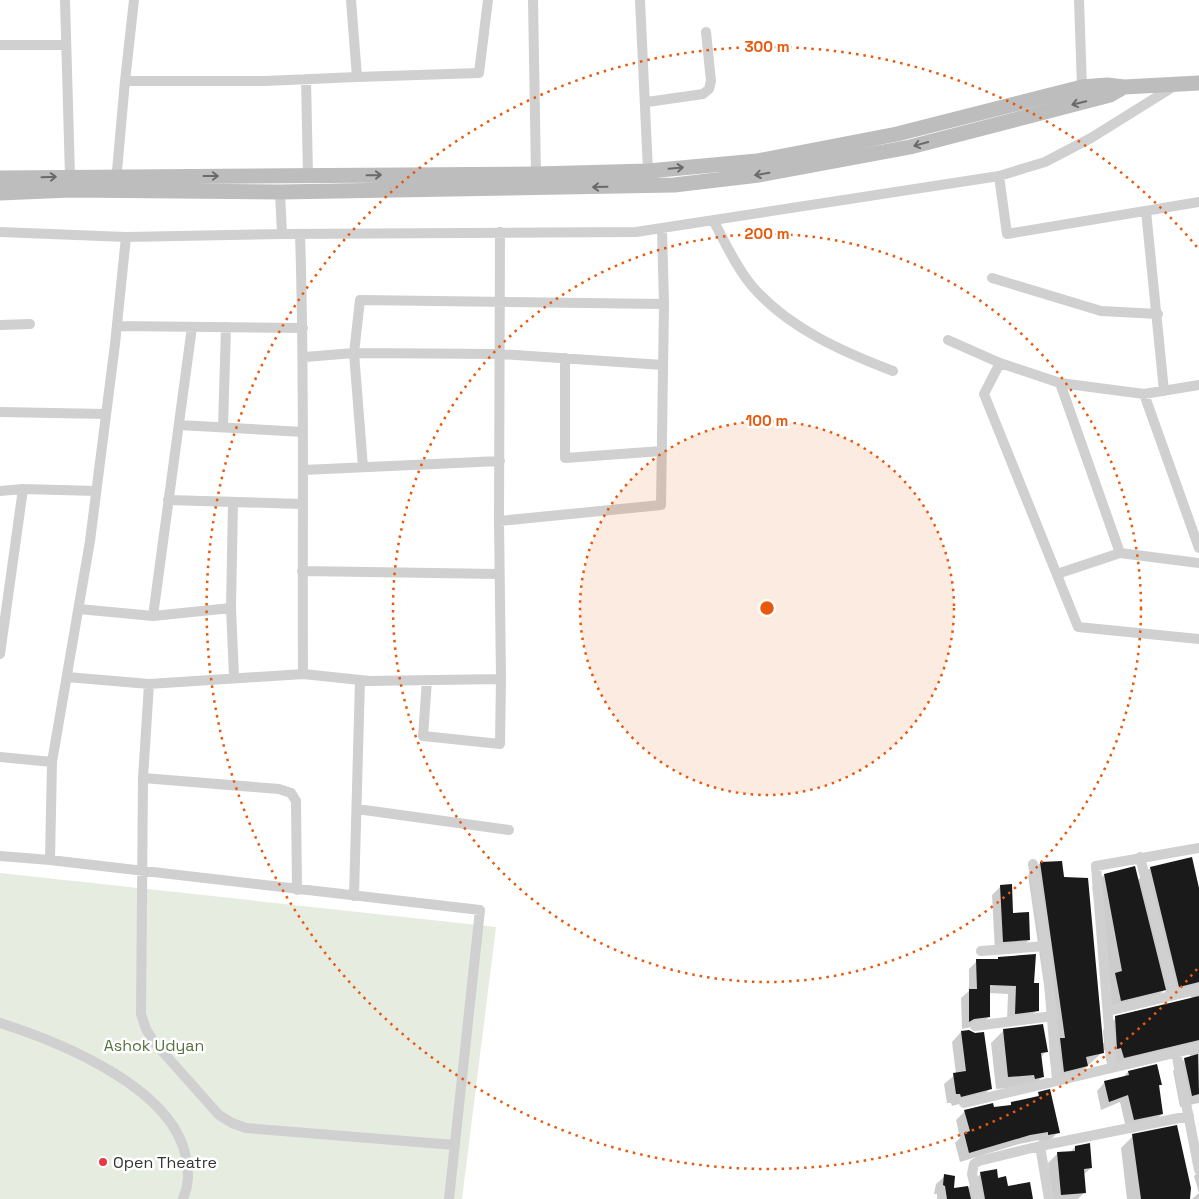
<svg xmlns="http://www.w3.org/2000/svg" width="1199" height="1199" viewBox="0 0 1199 1199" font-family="'Space Grotesk',sans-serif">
  <rect width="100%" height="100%" fill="#fff"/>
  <path fill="#e6ecdf" d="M0,873l496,54 -34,272h-462z"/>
  <path fill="#0003" d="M1191,859l8,34v210l-19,4 -7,-36 12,-12 8,-2 -8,-5 -73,17 -3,-9 -3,1 -1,-11 -31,28 -21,5 -4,-31 4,-5 -25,-172 12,-12 21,-1 41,181h2l-1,-13 13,-12 77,-19 -5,-5 -21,4 -2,-9 -13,13 -43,11v-33l-17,-93 12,-12 33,6 13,-13z
    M1001,886l11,28 17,26 -9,9 -25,2 -3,-56z
    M999,958l34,26 4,26 -8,9 -22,2 1,-27 -19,-1v24l-9,8 -18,4 -1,-31 8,-7v-22l8,-8h19z
    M1003,1031l43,20 -5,6 2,19 -13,13 -8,-2 -26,2 -5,-46z
    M961,1032l29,57 -9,9 -29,8 -1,-3h-4l-3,-19 12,-10 -4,-32z
    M1156,1066l5,18 -3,3 4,27 -8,8 -28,6 -6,-26 -19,8 -4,-19 8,-9 17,-4 6,-6z
    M1050,1091l8,41 -9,10 -10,2v-4l-20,4 -59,18 -5,-19 5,-5 -4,-18 9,-9 44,-5z
    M1133,1136l56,63h-62l-6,-51z
    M1075,1147l16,21 -8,7 2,17 -7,7h-27l-3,-36 10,-10 12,-1z
    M1199,1171v28h-7l7,-6 -5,-17z
    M981,1173l16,6 10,8 25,12h-95v-5h-3l2,-10 9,-8 7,14 16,-2z"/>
  <path fill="#1a1a1a" d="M1192,857l7,31v94l-20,5 -29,-120z
    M1062,861l2,16 24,1 16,175 -18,4 2,9 -24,6 -4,-34h5l-25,-176z
    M1135,866l31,124 -45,11 -6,-28 7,-2 -18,-97z
    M1012,884l1,29 16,-1 1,28 -27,2 -3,-57z
    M1036,954l-2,29h5v28l-24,3 1,-28 -26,-1v32l-16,2 -5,3v-33h8l-1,-30h22v-2z
    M1199,996v44l-75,18 -3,-10 -4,1 -2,-33z
    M1043,1024l5,28 -7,1 3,24 -9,2 -1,-4 -26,2 -5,-48z
    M969,1030l6,3 9,-1 8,57 -31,8 -1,-3h-4l-3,-21 13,-2 -5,-40z
    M1198,1054l1,40 -7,2 -8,-38z
    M1157,1064l5,21h-3l4,29 -29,6 -6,-25 -19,7 -5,-21 25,-6 -1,-4z
    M1050,1089l10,44 -12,2v-3l-18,3 -61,18 -5,-20 6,-2 -6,-21 29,-7 1,4 17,-2v-3l28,-6 -1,-4z
    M1177,1125l14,63 -1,11h-49l-9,-65z
    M1090,1143l2,25 -8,1 2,24 -25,2 -4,-43 18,-1v-5z
    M997,1169l1,9 8,-2 2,10 22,-4 3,17h-48l-5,-27z
    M944,1174l11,2 -1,12 14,-2 3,13h-24l-2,-13 -2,-1z"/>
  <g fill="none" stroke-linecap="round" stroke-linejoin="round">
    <path stroke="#d0d0d0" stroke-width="10" d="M65,0l5,176
      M134,0l-9,81h140l92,-4 -6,-77
      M533,0l3,174
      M640,0l8,171
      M1079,0l3,87
      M0,45h66
      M357,77l122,-4 9,-73
      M306,79l2,97
      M647,102l56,-8 6,-5 2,-8 -5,-49
      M999,176l8,58 192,-32
      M116,182l9,-101
      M1146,211l18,180
      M713,220c12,22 23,47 39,66 36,42 91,66 141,85
      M0,232l126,5
      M282,234l354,-2 363,-56 46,-14 46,-24 85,-53
      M300,234c5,146 2,293 3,440l67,7 131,-2 -2,-158 162,-16 3,-201 -2,-75
      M992,278l109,33 57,3
      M0,325l30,-1
      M117,326l186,2
      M948,340l52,23 60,20 84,11 55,-9
      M305,357l49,-4 6,-53 304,4
      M565,358v100l97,-7
      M1000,363l-16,31 94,233 121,12
      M1060,383l60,170
      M1144,394l55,154
      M0,412l106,2
      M179,425l124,7
      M223,427l3,-100
      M363,467l-9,-114 146,1 163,11
      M303,470l197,-9
      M0,491l23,-2 73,2
      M168,500l134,4
      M499,521l1,-289
      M302,571l197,3
      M1057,574l63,-21 79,10
      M231,608l2,-106
      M79,609l74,7 39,-289
      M153,616l78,-8 3,69
      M0,654l23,-165
      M67,677l82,7 154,-10
      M427,680l-4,56 77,8 1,-65
      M149,684l-6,94 -2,236 5,15 8,13 65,73 13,8 14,5 209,17
      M0,757l52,5 -2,98 430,50 -31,289
      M52,762l38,-221 25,-197 11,-107 156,-3 -2,-42
      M143,778l136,11 12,4 5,8 1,89
      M357,809l152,21
      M0,856l50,4
      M1140,857l34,138
      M1033,864l13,82 11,134
      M354,896l6,-216
      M981,951l65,-5
      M1108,1011l91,-22
      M0,1023c60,19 174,65 186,135 3,15 3,27 -3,41
      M975,1026l78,-10
      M1176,1052l23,118
      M1112,1067l-16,-201 103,-18
      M964,1103l235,-56
      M1040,1146l9,53
      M978,1199l-6,-25 2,-10 5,-3 61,-15 149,-30"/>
    <path stroke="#bdbdbd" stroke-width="15" d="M0,178l536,-4 112,-3 109,-10 140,-27 185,-47 25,-2 17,2 75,-4
      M0,193l70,-3 210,2 394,-7 85,-10 151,-28 200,-52 14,-8"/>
  </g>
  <defs><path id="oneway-shaft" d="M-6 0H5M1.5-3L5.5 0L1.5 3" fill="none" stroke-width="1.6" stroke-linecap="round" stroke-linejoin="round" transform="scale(1.25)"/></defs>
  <g stroke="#6a6a6a">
    <use href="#oneway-shaft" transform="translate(1079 103) rotate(166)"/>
    <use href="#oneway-shaft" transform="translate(921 144) rotate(165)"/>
    <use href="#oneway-shaft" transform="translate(676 168) rotate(-5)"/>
    <use href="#oneway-shaft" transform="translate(762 174) rotate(171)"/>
    <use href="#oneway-shaft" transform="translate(374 175) rotate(-1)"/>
    <use href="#oneway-shaft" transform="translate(211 176)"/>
    <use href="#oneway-shaft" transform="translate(49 177) rotate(-2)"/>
    <use href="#oneway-shaft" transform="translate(600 187) rotate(179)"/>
  </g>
  <circle cx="767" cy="608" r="187" fill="#e8590c" fill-opacity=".12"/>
  <g fill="none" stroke="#e8590c" stroke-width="2.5" stroke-dasharray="2.5 5">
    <circle cx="767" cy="608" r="187"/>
    <circle cx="767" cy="608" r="374"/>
    <path d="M1197 969A561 561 0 1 1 1197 247"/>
  </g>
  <circle fill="#e63946" stroke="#fff" stroke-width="2" cx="103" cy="1162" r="5"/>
  <g text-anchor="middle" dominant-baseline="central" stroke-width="5" stroke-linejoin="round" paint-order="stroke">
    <g font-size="16" fill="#56703f" stroke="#fff">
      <text x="154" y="1045">Ashok Udyan</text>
    </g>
    <g font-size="16" fill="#333" stroke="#fff" text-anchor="start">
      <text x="113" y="1162">Open Theatre</text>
    </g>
  </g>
  <circle cx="767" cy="608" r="8" fill="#e8590c" stroke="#fff" stroke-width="2.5"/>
  <g font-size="15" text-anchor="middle" font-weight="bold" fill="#e8590c" stroke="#fff" stroke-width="5" stroke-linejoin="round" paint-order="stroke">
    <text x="767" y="52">300 m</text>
    <text x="767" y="239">200 m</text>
    <text x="767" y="426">100 m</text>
  </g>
</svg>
